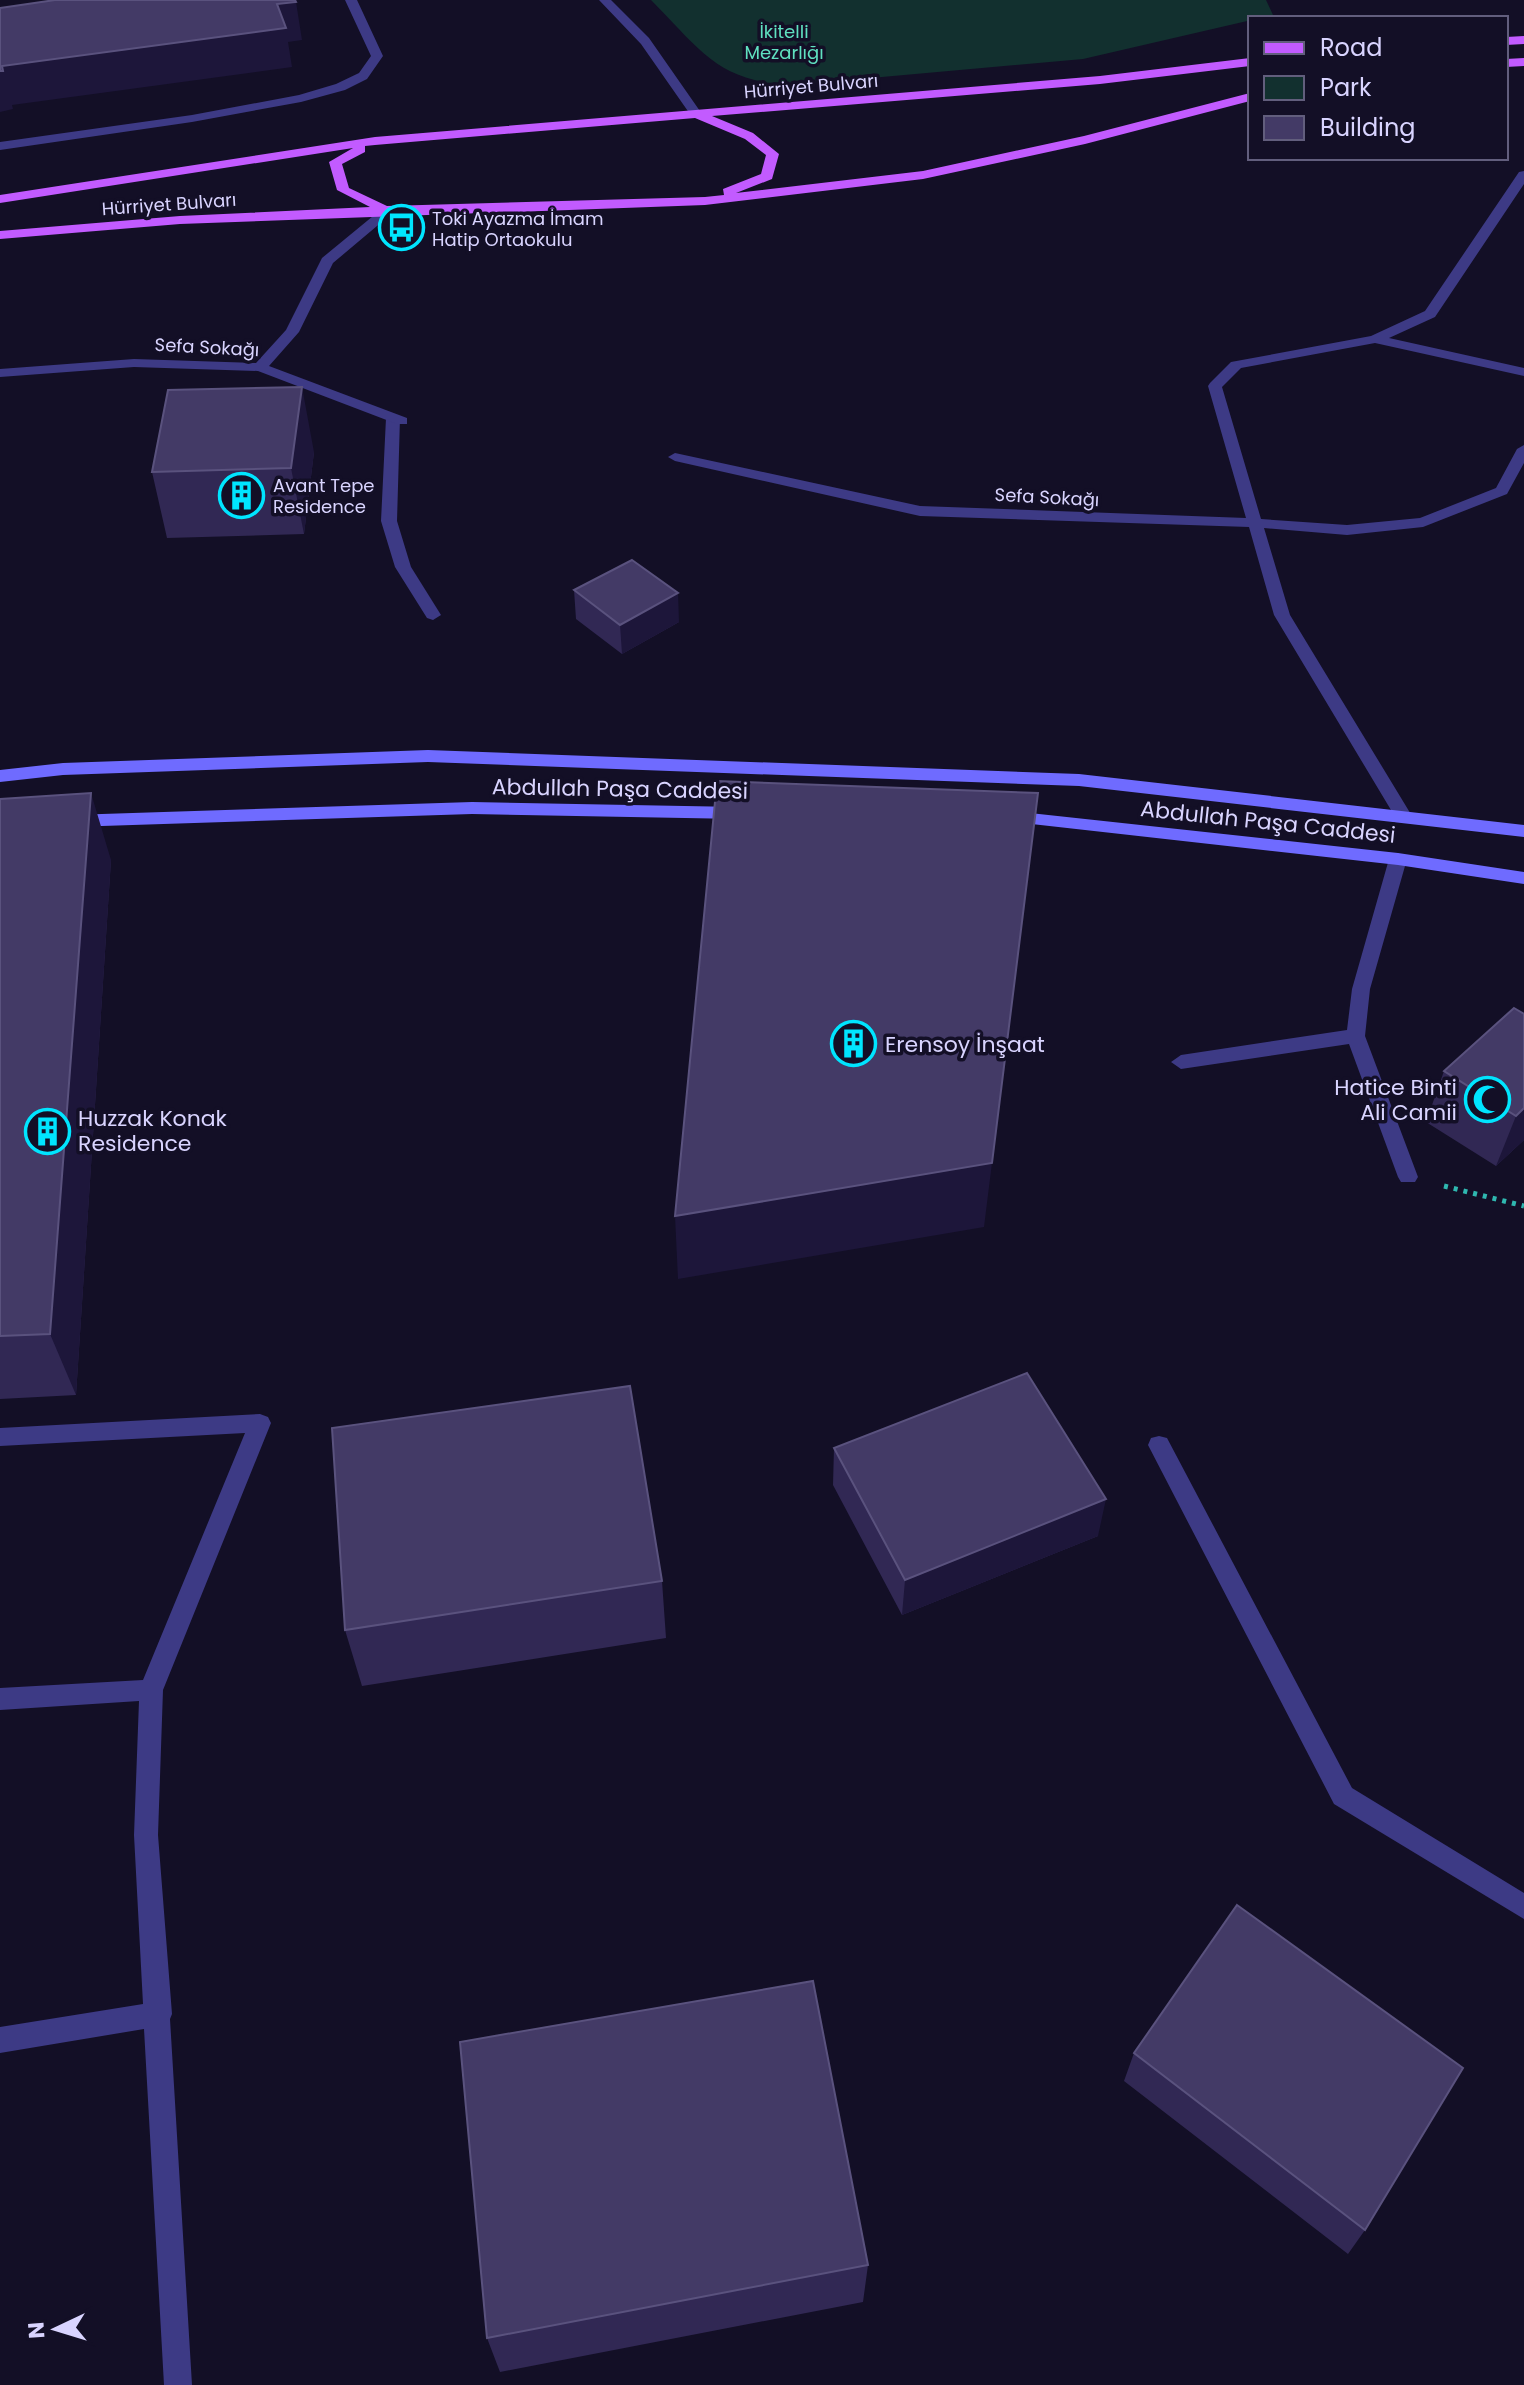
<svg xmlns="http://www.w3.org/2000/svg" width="1524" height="2385" viewBox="0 0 1524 2385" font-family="Poppins,sans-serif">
  <rect width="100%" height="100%" fill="#130f26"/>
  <path fill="#12302f" d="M651,0h615l7,15 -190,44 -290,26c-76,-3 -92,-35 -142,-85z"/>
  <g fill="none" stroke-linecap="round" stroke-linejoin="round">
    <path stroke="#2fb8b0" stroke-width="5" stroke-dasharray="4 6" stroke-linecap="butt" d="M1444,1186l80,20"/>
    <path fill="#3d3a85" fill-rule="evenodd" d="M345,0h12l26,56 -16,23 -22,11 -44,12 -109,20 -192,28v-8l192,-27 107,-20 37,-11 23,-11 12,-17z
      M393,414l7,4 -3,103 14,46 30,48 -8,5 -6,-2 -32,-51 -14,-46 5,-103z
      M1159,1436l8,2 185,350 172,105v26l-190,-115 -186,-359 3,-7z"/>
    <path fill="#3d3a85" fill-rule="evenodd" d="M599,0h12l38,38 53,76 -2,3h-8l-51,-73z
      M1524,171v13l-89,133 -46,21 135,30v8l-149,-33 -134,25 -19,19 39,132 86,6 73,-7 76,-30 21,-39 7,-4v18l-17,31 -84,33 -76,8 -83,-7 26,87 122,201 -3,4h-12l-123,-205 -25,-88 -329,-11 -245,-55 -7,-4 7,-4 245,53 326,12 -38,-132 2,-3 21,-21 140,-26 54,-25 94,-139z
      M384,207l12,3 -63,53 -34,69 -30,34 138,52v6h-10l-139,-53 -124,-4 -134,10v-8l134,-10 122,4 30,-33 36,-72z
      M1398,853l9,6 -37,130 -5,47 53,141 -3,5h-14l-3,-5 -49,-133 -168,25 -10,-7 10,-7 166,-25 5,-41 37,-130z
      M260,1414l8,3 3,6 -108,267 -5,145 14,179 -2,5 22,366h-28l-20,-356 -144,24v-26l143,-23 -9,-169 5,-134 -139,9v-22l143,-8 102,-247 -245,13v-18z"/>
    <path fill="#6f6bff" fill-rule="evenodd" d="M428,750l651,24 445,51v12l-445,-51 -651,-24 -365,13 -63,7v-12l63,-7z
      M472,802l267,5 9,6 -9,6 -267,-5 -401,13 -9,-6 9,-6z
      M1011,811l387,42 126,19v12l-126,-19 -393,-44 -3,-4z"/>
    <path fill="#c25bff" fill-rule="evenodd" d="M1524,36v8l-18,1v-8z
      M1250,58v8l-150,18 -388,32 41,17 26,21 -7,25 -36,14 187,-22 161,-35 166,-43v8l-165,43 -162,35 -218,26 -525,19 -180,15v-8l180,-15 190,-9 -33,-17 -8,-28 24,-14 -353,55v-8l375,-58 725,-61zM695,118l50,21 21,16 -5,19 -38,15 1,6 -19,2 -318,9 -38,-18 -7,-24 23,-12v-6l10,-1z
      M1524,58v8l-18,1v-8z"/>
  </g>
  <path fill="#312854" d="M314,452l-10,82 -137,4 -15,-66z
    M574,590l105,32 -57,32 -46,-35z
    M0,799l111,61 -35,535 -76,4z
    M1524,1014v126l-28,26 -70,-44 18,-51z
    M834,1448l264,88 -196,79 -69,-130z
    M662,1581l4,57 -304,48 -17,-56z
    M1134,2053l231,177 -17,24 -224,-173z
    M868,2265l-5,37 -363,70 -13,-34z"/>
  <path fill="#1d163a" d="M296,2l6,38 -14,2 4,25 -280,38 1,4 -13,3v-41l2,-5 275,-62z
    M302,387l12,65 -10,82 -13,-66z
    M678,593l1,29 -57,32 -2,-29z
    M91,793l20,67 -35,535 -26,-61z
    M1038,793l-54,434 -306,52 -3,-63z
    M1524,1108v32l-28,26 20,-50z
    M1106,1499l-8,37 -196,79 3,-35z"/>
  <path fill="#433a66" stroke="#5a527e" stroke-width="2" d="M55,0h240l1,2 -19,2 9,24 -284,38 1,5h-3v-63z
    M302,387l-11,81 -139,4 16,-82z
    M632,560l46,33 -58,32 -46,-35z
    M717,781l321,12 -46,370 -317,53z
    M91,793l-41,541 -50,2v-537z
    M1514,1008l10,6v94l-8,8 -72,-45z
    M1027,1373l79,126 -201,81 -71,-132z
    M630,1386l32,195 -317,49 -13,-202z
    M1237,1905l226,163 -98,162 -231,-177z
    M813,1981l55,284 -381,73 -27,-296z"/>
  <defs>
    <symbol id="bus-ring" viewBox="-11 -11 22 22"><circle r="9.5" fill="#130f26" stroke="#00e5ff" stroke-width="1.5"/><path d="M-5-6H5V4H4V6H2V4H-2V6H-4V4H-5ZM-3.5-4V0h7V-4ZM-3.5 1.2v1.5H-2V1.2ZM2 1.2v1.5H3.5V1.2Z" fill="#00e5ff"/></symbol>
    <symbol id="building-ring" viewBox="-11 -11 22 22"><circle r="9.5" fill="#130f26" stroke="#00e5ff" stroke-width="1.5"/><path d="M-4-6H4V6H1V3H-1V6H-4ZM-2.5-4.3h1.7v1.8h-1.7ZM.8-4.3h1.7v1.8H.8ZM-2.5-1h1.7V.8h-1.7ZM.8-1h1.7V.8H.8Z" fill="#00e5ff"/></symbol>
    <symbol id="mosque-ring" viewBox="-11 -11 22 22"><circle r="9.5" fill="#130f26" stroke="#00e5ff" stroke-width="1.5"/><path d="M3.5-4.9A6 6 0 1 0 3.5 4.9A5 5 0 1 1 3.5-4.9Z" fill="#00e5ff"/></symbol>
  </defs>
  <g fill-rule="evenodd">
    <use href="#bus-ring" x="376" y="202" width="51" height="51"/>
    <use href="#building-ring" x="216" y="470" width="51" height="51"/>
    <use href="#building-ring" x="828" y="1018" width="51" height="51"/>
    <use href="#mosque-ring" x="1462" y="1074" width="51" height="51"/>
    <use href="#building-ring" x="22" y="1106" width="51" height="51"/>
  </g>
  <g text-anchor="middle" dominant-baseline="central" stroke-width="7" stroke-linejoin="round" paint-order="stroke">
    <g font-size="18" fill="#5fe0c0" stroke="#130f26">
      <text x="784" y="31">İkitelli<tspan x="784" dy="21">Mezarlığı</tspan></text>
    </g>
    <g font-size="18" fill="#d9d4ff" stroke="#130f26">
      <text transform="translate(811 86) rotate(-5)">Hürriyet Bulvarı</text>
      <text transform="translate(169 204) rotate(-4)">Hürriyet Bulvarı</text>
      <text transform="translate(207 347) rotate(3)">Sefa Sokağı</text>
      <text transform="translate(1047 497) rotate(3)">Sefa Sokağı</text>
    </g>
    <g font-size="18" fill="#d9d4ff" stroke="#130f26" text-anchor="start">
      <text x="432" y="218">Toki Ayazma İmam<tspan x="432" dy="21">Hatip Ortaokulu</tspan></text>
      <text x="273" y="485">Avant Tepe<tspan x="273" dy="21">Residence</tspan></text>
    </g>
    <g font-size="22" fill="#d9d4ff" stroke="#130f26">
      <text transform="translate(620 789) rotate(1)">Abdullah Paşa Caddesi</text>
      <text transform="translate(1268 822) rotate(6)">Abdullah Paşa Caddesi</text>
    </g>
    <g font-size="22" fill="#d9d4ff" stroke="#130f26" text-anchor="start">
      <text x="885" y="1044">Erensoy İnşaat</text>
      <text x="1457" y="1087" text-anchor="end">Hatice Binti<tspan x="1457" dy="25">Ali Camii</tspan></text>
      <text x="78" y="1118">Huzzak Konak<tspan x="78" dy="25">Residence</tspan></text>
    </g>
  </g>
  <rect x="1248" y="16" width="260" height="144" fill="#130f26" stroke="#625e7d" stroke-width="2"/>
  <rect x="1264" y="42" width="40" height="12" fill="#c25bff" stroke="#625e7d" stroke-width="2"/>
  <text x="1320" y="56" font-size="24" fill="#d9d4ff">Road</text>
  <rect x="1264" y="76" width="40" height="24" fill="#12302f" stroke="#625e7d" stroke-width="2"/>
  <text x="1320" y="96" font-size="24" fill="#d9d4ff">Park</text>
  <rect x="1264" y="116" width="40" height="24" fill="#433a66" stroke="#625e7d" stroke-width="2"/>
  <text x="1320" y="136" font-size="24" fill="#d9d4ff">Building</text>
  <g transform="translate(56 2329) rotate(266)" stroke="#130f26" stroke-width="6" paint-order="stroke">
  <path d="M0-6L14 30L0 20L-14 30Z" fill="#d9d4ff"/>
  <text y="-12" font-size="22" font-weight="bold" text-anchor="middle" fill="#d9d4ff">N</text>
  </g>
</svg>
